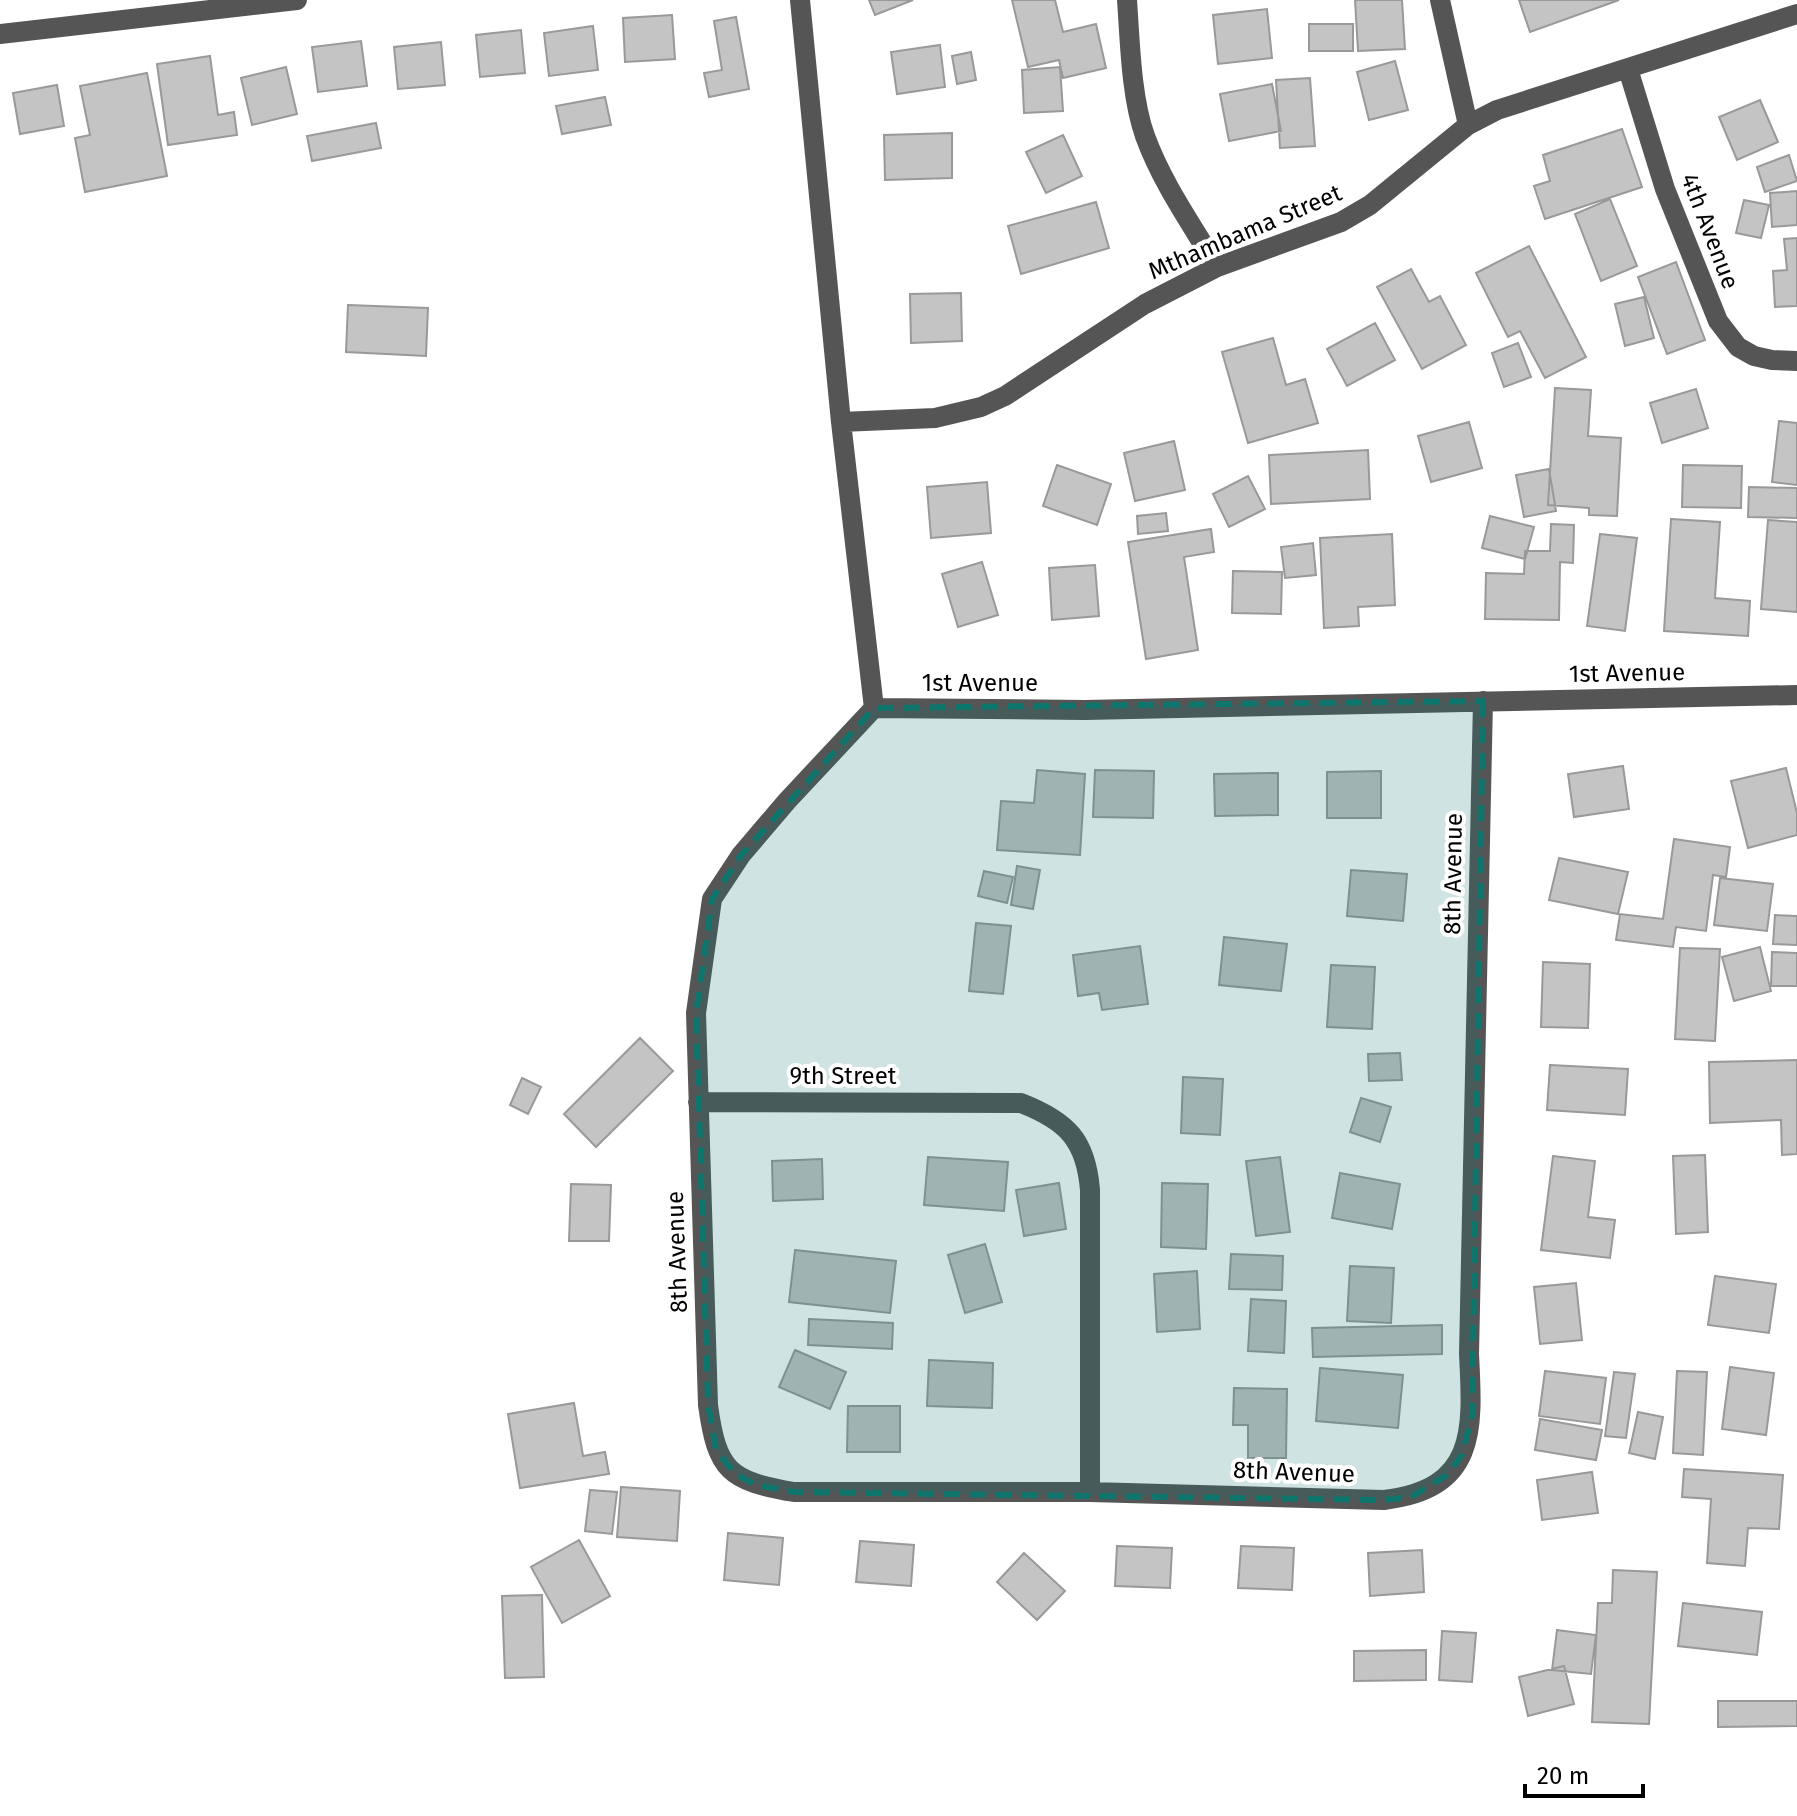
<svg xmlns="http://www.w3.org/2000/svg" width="1797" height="1816" viewBox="0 0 1797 1816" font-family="'Fira Sans',sans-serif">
  <rect width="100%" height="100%" fill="#fff"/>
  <path fill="#c4c4c4" stroke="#999" stroke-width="2" d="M869,0h44l-38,15z
    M1012,0h43l8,32 33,-8 10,44 -43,10 -4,-18 -31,7z
    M1355,0h47l3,49 -47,2z
    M1519,0h100l-89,32z
    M1267,9l5,49 -54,6 -5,-49z
    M672,15l3,44 -50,3 -2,-44z
    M736,17l13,72 -40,8 -5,-24 18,-3 -8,-49z
    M1309,24h44v27h-44z
    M593,26l5,44 -49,6 -5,-43z
    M521,30l4,43 -45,4 -4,-42z
    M361,41l6,45 -49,6 -6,-45z
    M441,42l4,43 -47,4 -4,-42z
    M940,45l5,42 -48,7 -6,-42z
    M971,52l5,28 -19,4 -5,-28z
    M210,56l8,59 16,-3 3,23 -69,10 -11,-81z
    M1395,61l13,49 -39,10 -12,-48z
    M286,67l11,47 -45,11 -11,-47z
    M1060,67l3,44 -39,2 -2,-43z
    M147,73l20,103 -82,16 -10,-54 15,-3 -10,-49z
    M1310,78l5,68 -35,2 -4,-68z
    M1272,84l9,47 -52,10 -9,-47z
    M57,85l7,41 -44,8 -7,-41z
    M605,97l6,28 -49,9 -6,-28z
    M1760,100l18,42 -41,18 -18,-43z
    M376,123l5,25 -69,13 -5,-25z
    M1622,129l20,58 -97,32 -11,-33 16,-5 -7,-26z
    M952,133v45l-67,2 -1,-45z
    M1063,135l19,41 -36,17 -20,-41z
    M1789,155l8,26 -32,11 -8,-25z
    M1797,191v34l-25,2 -2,-34z
    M1610,199l27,67 -36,15 -26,-67z
    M1744,200l25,5 -8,33 -25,-5z
    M1096,202l13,46 -88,26 -13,-48z
    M1797,238v68l-22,1 -2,-36 14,-1 -3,-31z
    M1529,246l57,111 -41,21 -25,-47 -12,6 -32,-64z
    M1676,262l29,78 -38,14 -29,-77z
    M1411,269l18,33 11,-6 26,49 -44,24 -45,-82z
    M961,293l1,48 -51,2 -1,-49z
    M1644,297l10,41 -29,8 -10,-42z
    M348,305l80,3 -2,48 -80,-4z
    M1375,323l20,37 -48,26 -20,-37z
    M1273,338l13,47 19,-6 13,44 -70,20 -26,-91z
    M1518,343l13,34 -27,10 -12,-34z
    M1555,388l36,2 -3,46 33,2 -4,78 -28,-1v-7l-41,-3z
    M1696,389l12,39 -46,15 -12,-40z
    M1779,421l18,2v62l-25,-3z
    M1469,422l13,46 -51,14 -13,-46z
    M1174,441l11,49 -50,11 -11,-48z
    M1368,450l2,49 -99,5 -2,-49z
    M1057,465l54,19 -14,41 -54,-19z
    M1683,465l59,1 -1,42 -59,-1z
    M1549,469l7,42 -32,6 -8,-42z
    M1248,476l17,33 -36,18 -16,-33z
    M987,482l4,51 -60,5 -4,-51z
    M1749,487l48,1v30l-49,-1z
    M1166,513l2,18 -30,3 -1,-18z
    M1490,516l44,11 -9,32 -43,-11z
    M1671,519l49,3 -5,76 35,3 -2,35 -84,-5z
    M1768,520l29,2v90l-36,-3z
    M1551,524l23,1 -1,38 -13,-1 -1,58 -74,-1 1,-46 38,1 1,-23h25z
    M1211,529l3,23 -30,5 14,93 -52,9 -18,-117z
    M1392,534l3,71 -37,2 1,19 -35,2 -4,-90z
    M1600,534l37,4 -12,93 -38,-5z
    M1313,543l3,32 -31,3 -4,-31z
    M982,562l16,53 -40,12 -16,-53z
    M1095,565l4,51 -47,4 -3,-52z
    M1233,571l49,1 -1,42 -49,-1z
    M1623,766l6,43 -55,8 -6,-43z
    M1786,768l11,45v22l-49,13 -17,-67z
    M1037,770l48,4 -5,81 -83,-5 4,-49 33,2z
    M1095,770l59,1 -1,47 -60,-1z
    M1381,771v47h-54v-46z
    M1278,773v42l-63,1 -1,-42z
    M1674,839l56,8 -4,30 -13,-2 -7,56 -30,-4 -3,20 -57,-7 4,-26 43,5z
    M1559,858l69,14 -10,42 -69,-14z
    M1017,866l23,4 -7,39 -22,-4z
    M1351,870l56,4 -4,47 -56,-5z
    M984,871l29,6 -6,26 -29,-7z
    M1720,878l53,6 -6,47 -53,-6z
    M1775,915l22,1v29l-24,-1z
    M976,923l35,3 -8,68 -34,-3z
    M1224,937l63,7 -6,47 -62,-6z
    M1140,946l8,58 -46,6 -3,-17 -21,3 -5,-41z
    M1760,947l11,44 -37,10 -12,-44z
    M1680,948l40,1 -5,92 -40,-2z
    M1772,952l25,1v33h-26z
    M1543,962l47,2 -2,64 -47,-1z
    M1331,965l44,2 -3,62 -45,-2z
    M640,1038l33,33 -77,76 -32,-33z
    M1400,1053l2,27 -33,1 -1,-27z
    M1797,1060v94l-15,1 -1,-35 -71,3 -1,-61z
    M1550,1065l78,4 -3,46 -78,-5z
    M1183,1077l40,2 -3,56 -39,-2z
    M522,1078l19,9 -13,27 -18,-9z
    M1361,1098l30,9 -11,35 -30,-10z
    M1705,1155l3,77 -32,2 -3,-78z
    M1553,1156l42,5 -7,56 27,3 -5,38 -69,-8z
    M928,1157l80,5 -4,49 -80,-6z
    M1280,1157l10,75 -34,4 -10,-75z
    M822,1159l1,40 -50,2 -1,-40z
    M1340,1173l60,11 -8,45 -60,-11z
    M1059,1183l7,46 -42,7 -8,-46z
    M1162,1183l46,1 -2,65 -45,-2z
    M571,1184l40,1 -2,56h-40z
    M985,1244l17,58 -37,11 -17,-58z
    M795,1250l101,11 -6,52 -101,-11z
    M1231,1254l52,2 -1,34 -53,-1z
    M1350,1266l44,2 -3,55 -44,-2z
    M1197,1271l3,58 -43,3 -3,-58z
    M1715,1276l61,8 -7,49 -61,-8z
    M1576,1283l6,57 -42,4 -6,-57z
    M1251,1299l35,2 -2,52 -36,-2z
    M809,1319l84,4 -1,26 -84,-4z
    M1442,1325v29l-129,3 -1,-29z
    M795,1350l51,22 -16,37 -51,-22z
    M929,1360l64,3 -1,45 -65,-2z
    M1730,1367l44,6 -8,62 -44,-6z
    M1320,1368l83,7 -5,53 -82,-7z
    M1545,1371l61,7 -6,46 -61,-8z
    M1677,1371l30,1 -4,83 -30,-2z
    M1614,1372l21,2 -9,64 -21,-2z
    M1234,1388l53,1 -1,69h-38v-33h-15z
    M574,1403l9,53 22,-4 4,22 -89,14 -12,-74z
    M848,1406h52v46h-53z
    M1638,1412l25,5 -8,42 -26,-6z
    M1540,1419l62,11 -6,30 -61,-10z
    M1684,1469l99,6 -4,54 -31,-1 -3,38 -38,-3 4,-64 -29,-2z
    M1592,1472l6,41 -56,7 -5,-40z
    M621,1487l59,4 -3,50 -60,-4z
    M590,1490l27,2 -5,42 -27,-3z
    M728,1533l55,5 -4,47 -55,-5z
    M579,1540l31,56 -48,27 -31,-56z
    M860,1541l54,4 -3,41 -55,-4z
    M1117,1546l55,2 -2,40 -55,-2z
    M1241,1546l53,2 -2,42 -54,-2z
    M1422,1550l2,42 -54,4 -2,-43z
    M1024,1553l41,38 -28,29 -40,-38z
    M1613,1570l44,2 -8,152 -57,-2 6,-119h14z
    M542,1595l2,82 -39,1 -3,-82z
    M1683,1603l79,9 -5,43 -79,-9z
    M1557,1630l39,5 -5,39 -39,-4z
    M1442,1631l34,2 -4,49 -33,-2z
    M1426,1650v30l-72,1v-30z
    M1564,1666l10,38 -46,12 -9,-39z
    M1718,1701h79v25l-79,1z"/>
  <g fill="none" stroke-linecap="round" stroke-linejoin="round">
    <path stroke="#555" stroke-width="20" d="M800,0l41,422 33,286
      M1127,0c3,41 4,97 18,136 17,47 47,89 72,131
      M1440,0l28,125
      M0,34l297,-34
      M1628,69l37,120 53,132 20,26 16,9 18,4 25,1
      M841,422l94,-4 46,-11 24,-11 140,-92 72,-37 124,-45 29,-17 98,-80 29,-15 300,-96
      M874,708l-87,93 -46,54 -29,44 -16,114 12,392c9,66 21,76 86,87h296l294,8c93,-11 89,-70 85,-146l14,-653
      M874,708l211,2 712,-15
      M698,1102l323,1c46,18 65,37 69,87v302"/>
  </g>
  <path fill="#0f766e" fill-opacity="0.2" stroke="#0f766e" stroke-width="6" stroke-dasharray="16 10" stroke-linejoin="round" d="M1483,701l-11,715 -10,39 -15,20 -36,22 -27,3 -590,-8 -38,-7 -21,-11 -19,-24 -8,-45 -12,-392 16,-114 29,-44 133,-147z"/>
  <g text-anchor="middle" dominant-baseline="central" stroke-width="8" stroke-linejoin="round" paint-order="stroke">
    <g font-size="24" fill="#000" stroke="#fff">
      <text transform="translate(1710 231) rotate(69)">4th Avenue</text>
      <text transform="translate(1245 232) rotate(-23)">Mthambama Street</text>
      <text transform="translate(1627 673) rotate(-1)">1st Avenue</text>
      <text x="980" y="683">1st Avenue</text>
      <text transform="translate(1453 874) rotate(-89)">8th Avenue</text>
      <text x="843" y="1076">9th Street</text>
      <text transform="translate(677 1252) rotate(-92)">8th Avenue</text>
      <text transform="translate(1294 1472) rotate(2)">8th Avenue</text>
    </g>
  </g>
  <path d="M1525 1784v12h118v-12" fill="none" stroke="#000000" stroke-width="4"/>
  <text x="1537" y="1784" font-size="24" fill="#000000" stroke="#ffffff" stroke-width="6" paint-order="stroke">20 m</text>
</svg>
